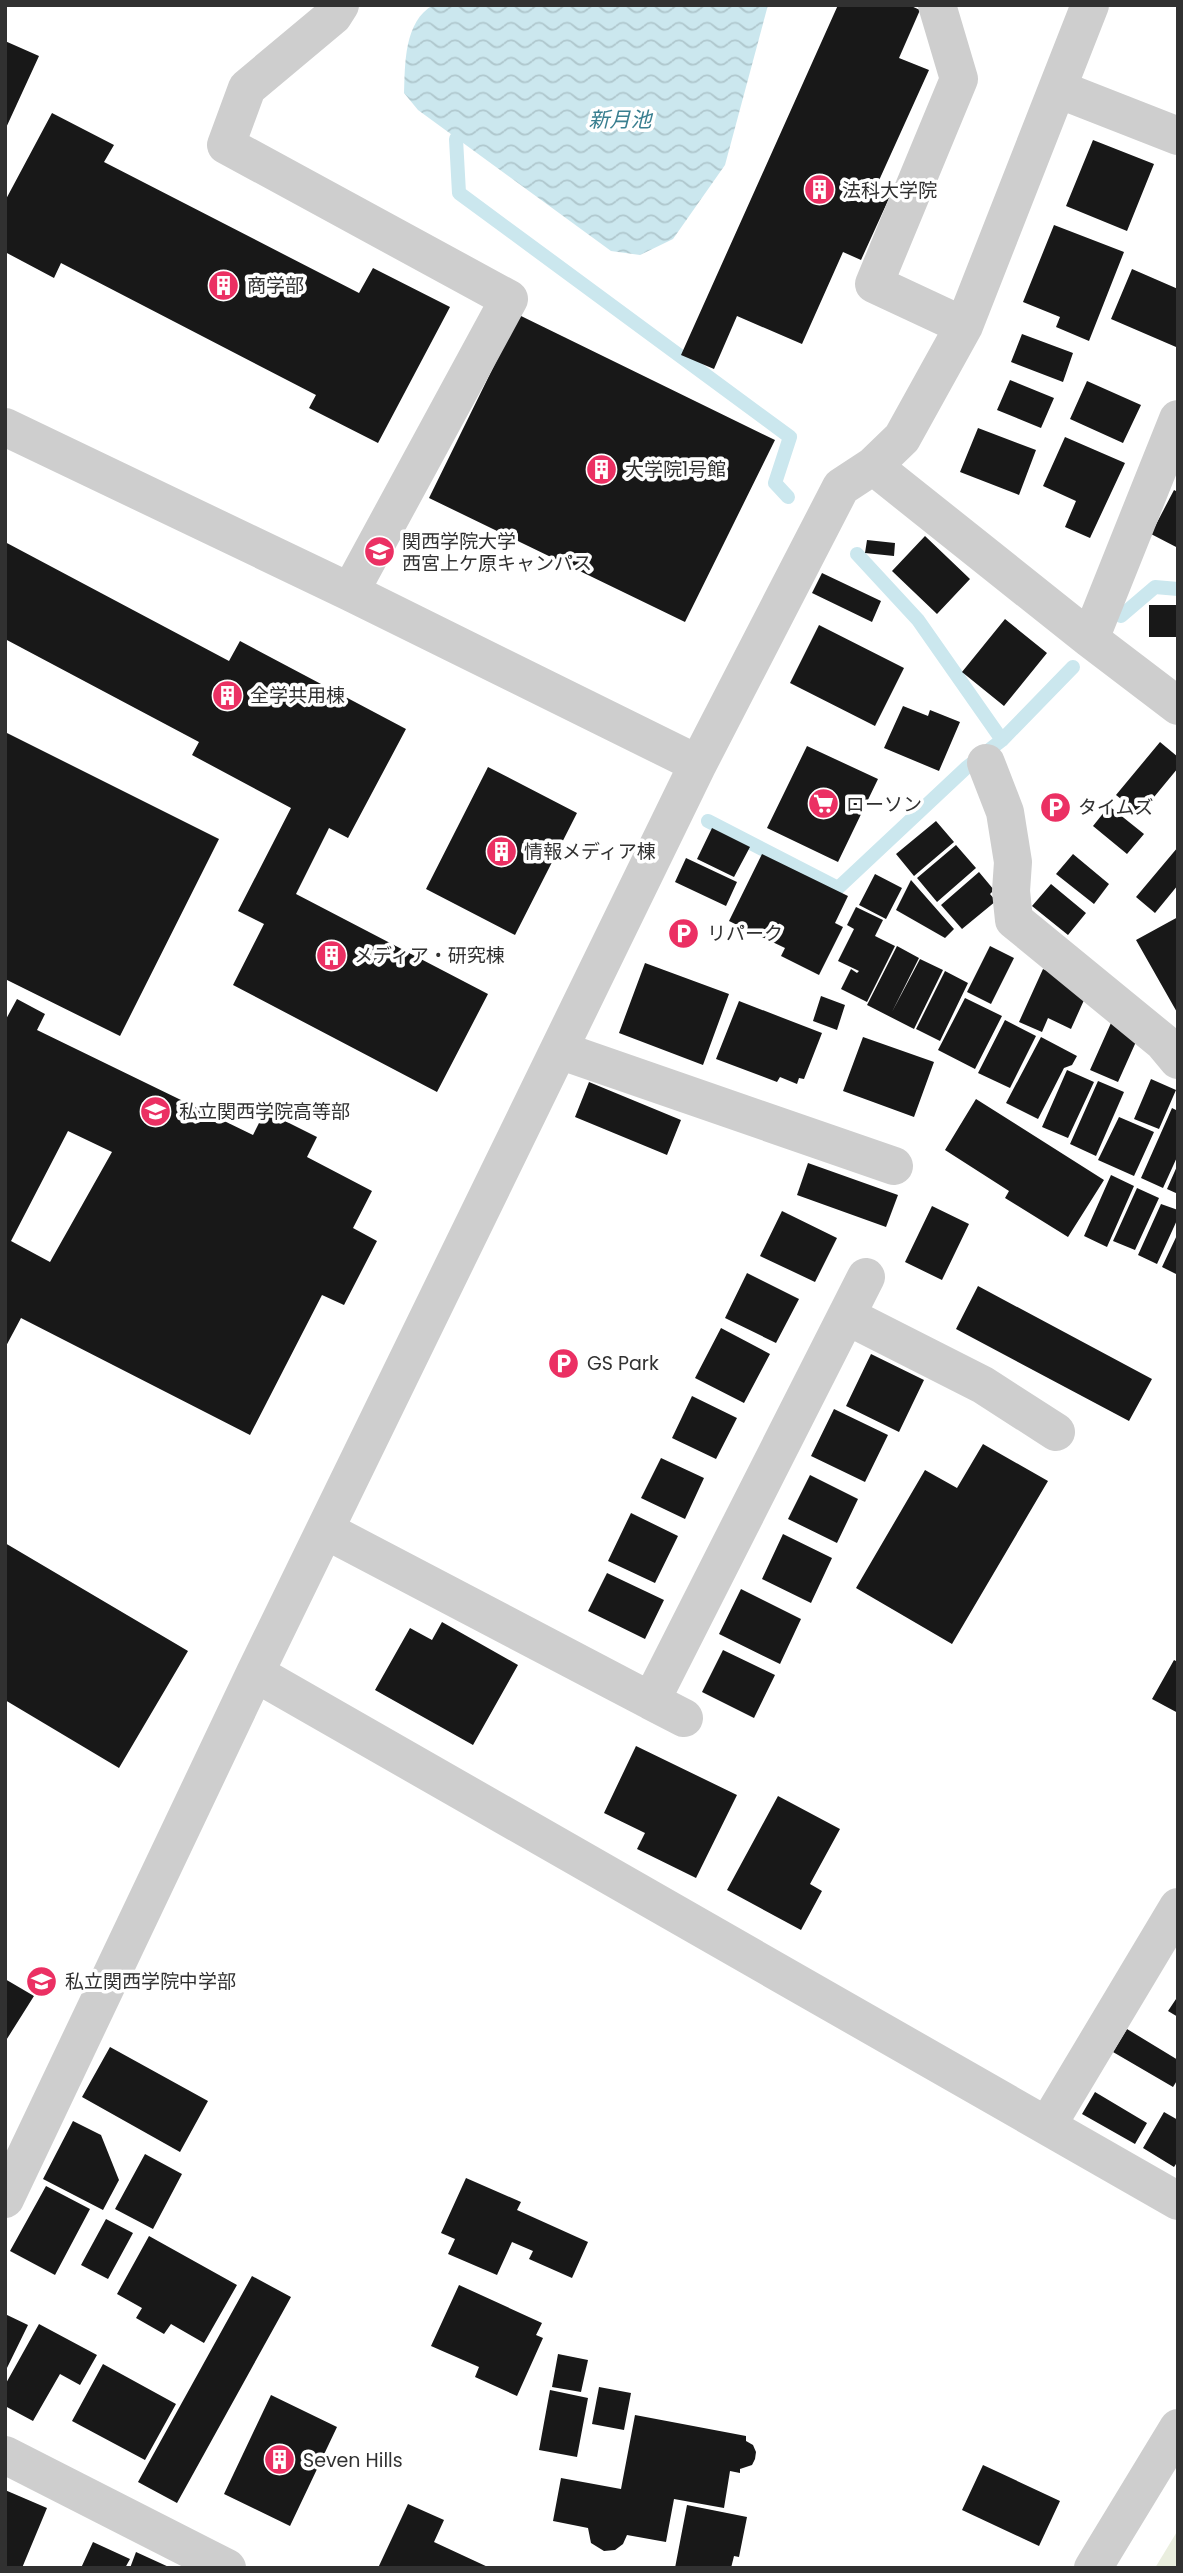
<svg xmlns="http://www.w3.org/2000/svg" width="1183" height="2573" viewBox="0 0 1183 2573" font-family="Poppins,'Noto Sans JP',sans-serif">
  <defs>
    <pattern id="water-waves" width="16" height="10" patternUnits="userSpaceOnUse" patternTransform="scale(1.75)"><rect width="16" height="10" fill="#cbe7ee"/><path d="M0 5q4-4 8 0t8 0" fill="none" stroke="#afc7cd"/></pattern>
  </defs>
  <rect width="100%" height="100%" fill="#fff"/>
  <path fill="#eaeedf" d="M1178,2530v38h-23z"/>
  <path fill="url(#water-waves)" d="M433,5h335l-43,160 -52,74 -33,16 -29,-4 -193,-141 -14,-17c1,-30 0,-71 29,-88z"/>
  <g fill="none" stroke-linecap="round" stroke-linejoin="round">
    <path stroke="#cbe7ee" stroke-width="14" d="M456,139l3,54 331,244 -15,46 13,14
      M857,554l61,66 84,120 71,-73
      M1121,616l34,-29 23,2
      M708,821l130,67 128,-120 36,-28"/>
  </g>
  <path fill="#181818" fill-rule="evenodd" d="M838,5h71l11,5 -21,48 30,12 -53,117 15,7 -30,66 -18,-8 -41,92 -65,-28 -23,53 -33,-14z
    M5,41l34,15 -34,74z
    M52,113l62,32 -10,17 255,131 14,-25 77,39 -72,136 -69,-35 7,-13 -255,-132 -7,15 -49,-26v-51z
    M1093,140l61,24 -27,67 -61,-25z
    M1054,225l70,27 -35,89 -33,-14 4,-10 -37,-15z
    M1132,269l46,20v54l-2,4 -65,-28z
    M519,315l256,125 -90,182 -256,-124z
    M1022,334l51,19 -10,29 -52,-20z
    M1010,380l44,18 -13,30 -44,-18z
    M1087,381l54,24 -18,38 -53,-24z
    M978,428l58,22 -17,45 -59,-23z
    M1065,437l60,26 -35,75 -25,-11 11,-26 -33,-15z
    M1174,490l4,2v56l-27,-14z
    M925,536l45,43 -33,35 -45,-43z
    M867,540l28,3 -1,13 -29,-3z
    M5,542l224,119 11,-20 166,88 -58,109 -19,-10 -33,66 192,100 -51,98 -204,-107 31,-61 -26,-13 53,-103 -99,-53 7,-13 -194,-103z
    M822,573l59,28 -9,21 -60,-29z
    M1149,605h29v32h-29z
    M1005,619l42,34 -43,53 -42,-34z
    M819,625l85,43 -29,58 -85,-43z
    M903,706l25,10 2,-6 30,12 -21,49 -55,-23z
    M5,732l214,107 -99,197 -115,-57z
    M1160,742l18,15v11l-38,46 -24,-19z
    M807,746l71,33 -40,83 -71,-34z
    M488,767l89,46 -62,122 -89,-46z
    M1109,806l35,28 -17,20 -34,-28z
    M936,821l18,21 -40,34 -18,-22z
    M712,828l38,19 -16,30 -37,-18z
    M956,845l20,23 -39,34 -20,-24z
    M1178,847v38l-23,28 -19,-16z
    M762,854l86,42 -13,27 8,4 -24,48 -38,-19 4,-8 -56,-27z
    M1073,854l36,30 -15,20 -38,-30z
    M686,858l51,24 -11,24 -51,-24z
    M979,872l15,18 -4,4 6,7 -34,28 -21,-24z
    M875,874l27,14 -16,31 -27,-14z
    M911,880l43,49 -9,9 -49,-28z
    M1051,884l35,29 -18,22 -36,-29z
    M856,907l27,13 -8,16 20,10 -28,56 -26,-13 10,-20 6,4 2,-2 -21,-10 16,-32 -7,-4z
    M1178,917v97l-42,-74z
    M897,946l22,12 -27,54 28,-53 23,11 -29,59 -47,-24z
    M990,946l24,12 -23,46 -24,-12z
    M645,963l84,31 -26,71 -84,-32z
    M1043,969l46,20 -18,40 -23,-11 -6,14 -23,-10z
    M945,971l23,12 -28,58 -24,-12z
    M821,996l24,9 -8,25 -24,-9z
    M965,998l37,18 -27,53 -37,-19z
    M17,999l28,15 -8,16 216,105 12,-24 52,26 -10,20 65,34 -19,37 24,13 -33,64 -22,-10 -72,140 -229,-117 -16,30v-327zM68,1131l44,21 -62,110 -39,-21z
    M739,1001l83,32 -18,46 -5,-1 -2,6 -17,-7 -3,5 -61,-23z
    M1005,1020l31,16 -26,52 -32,-15z
    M1111,1023l28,12 -21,47 -28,-12z
    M863,1037l71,25 -20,55 -71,-26z
    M1041,1037l36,19 -5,9 -8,3 -26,51 -32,-16z
    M1067,1070l27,12 -26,56 -26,-11z
    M1151,1079l25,11 -17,39 -25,-10z
    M1098,1081l26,11 -28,64 -26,-12z
    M589,1082l92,38 -14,35 -92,-38z
    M976,1099l128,81 -36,57 -63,-39 4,-7 -64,-41z
    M1172,1108l6,3v44l-15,33 -22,-10z
    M1119,1117l35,15 -20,44 -36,-16z
    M808,1163l90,32 -12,32 -89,-32z
    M1178,1164v30l-11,-5z
    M1111,1175l23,11 -27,61 -23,-11z
    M1137,1188l22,10 -24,52 -22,-9z
    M1161,1204l17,6v8l-21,46 -19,-9z
    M932,1206l37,18 -27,56 -37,-18z
    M782,1211l55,27 -22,44 -55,-26z
    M1178,1233v42l-16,-8z
    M747,1273l52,26 -23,44 -51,-25z
    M978,1286l174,93 -23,42 -173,-92z
    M721,1328l49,26 -26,49 -49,-25z
    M871,1354l53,26 -25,52 -53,-26z
    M692,1396l45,22 -21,41 -44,-21z
    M834,1409l54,26 -23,47 -54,-26z
    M983,1444l65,37 -96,163 -96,-56 69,-118 32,18z
    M661,1458l43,20 -19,41 -44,-21z
    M810,1475l48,24 -21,44 -49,-24z
    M631,1513l47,23 -23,47 -47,-22z
    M783,1534l49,24 -21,45 -49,-24z
    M5,1543l183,108 -69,117 -114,-68z
    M607,1573l57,27 -19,39 -57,-28z
    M741,1589l60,30 -21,45 -61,-30z
    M442,1622l76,43 -45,80 -98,-55 35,-62 22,12z
    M723,1650l52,25 -21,43 -52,-26z
    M1174,1660l4,2v51l-26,-14z
    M636,1746l101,49 -41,83 -59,-29 8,-16 -41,-20z
    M778,1796l62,33 -30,55 12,7 -21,39 -74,-40z
    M5,1979l29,17 -29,46z
    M1178,1996v21l-10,-6z
    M1127,2029l51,31v19l-5,8 -60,-35z
    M110,2047l98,54 -28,51 -98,-55z
    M1095,2092l52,31 -12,21 -53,-30z
    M1164,2112l14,8v41l-4,6 -31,-19z
    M73,2121l28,14 18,45 -16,30 -60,-31z
    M145,2154l37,20 -29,55 -38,-20z
    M466,2178l55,24 -4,8 71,32 -16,36 -43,-19 4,-8 -21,-9 -15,33 -49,-21 7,-15 -14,-6z
    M46,2186l44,23 -35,66 -45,-24z
    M106,2219l27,14 -25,46 -27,-14z
    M149,2236l88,49 -33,58 -33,-19 -7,10 -28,-16 6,-10 -25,-14z
    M252,2276l39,21 -114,206 -39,-21z
    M459,2285l83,38 -6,12 7,3 -26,58 -42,-19 4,-10 -48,-21z
    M5,2314l23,11 -23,47z
    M39,2324l58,31 -17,30 -20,-11 -27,47 -28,-15v-21z
    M558,2354l30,6 -7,32 -29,-5z
    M103,2364l73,40 -31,56 -73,-39z
    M599,2387l32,6 -7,37 -32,-6z
    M550,2390l38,8 -11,59 -38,-7z
    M271,2395l66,32 -47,99 -66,-32z
    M635,2415l111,21v5l7,4 3,7 -1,7 -3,6 -12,4v4l-10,-2 -6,37 -50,-9 -8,43 -39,-7 -4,9 -8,6 -11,1 -13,-8 -3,-15 -35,-7 8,-43 60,11z
    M983,2465l77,36 -21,45 -77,-36z
    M5,2490l42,18 -25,60h-17z
    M408,2504l36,16 -10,22 56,26h-112z
    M687,2505l60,12 -8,40 -5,-1 -3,12h-56z
    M93,2542l37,17 -5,9h-44z
    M136,2552l35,16h-41z"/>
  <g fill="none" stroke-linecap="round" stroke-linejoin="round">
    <path stroke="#cecece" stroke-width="38" d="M340,5l-7,11 -86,72 -21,57 283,154 -159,293
      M937,5l22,74 -85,205 90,42
      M1058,89l120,47
      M5,427l345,165 348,172
      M873,466l217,173 88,67
      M1090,639l88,-220
      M986,763l19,49 8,50 -2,29 3,29 149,122 15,18
      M559,1050l335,116
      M847,1316l136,69 73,47
      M325,1530l326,171 215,-424
      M255,1673l923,528
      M651,1701l33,17
      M1047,2126l131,-219
      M5,2199l250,-526 443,-909 143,-277 32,-21 29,-28 62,-112 126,-321
      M5,2455l222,113
      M1093,2568l85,-140"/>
  </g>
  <defs>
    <symbol id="building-disc" viewBox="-11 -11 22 22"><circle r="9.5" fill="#eb3063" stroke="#fff"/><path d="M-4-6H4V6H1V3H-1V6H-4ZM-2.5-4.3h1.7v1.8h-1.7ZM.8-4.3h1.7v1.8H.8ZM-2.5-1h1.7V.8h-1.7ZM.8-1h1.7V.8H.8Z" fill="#fff"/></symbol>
    <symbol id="university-disc" viewBox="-11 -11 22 22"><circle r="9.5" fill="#eb3063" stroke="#fff"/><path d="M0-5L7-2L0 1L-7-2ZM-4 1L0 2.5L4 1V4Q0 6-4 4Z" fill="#fff"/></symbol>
    <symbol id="supermarket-disc" viewBox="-11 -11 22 22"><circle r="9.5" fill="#eb3063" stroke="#fff"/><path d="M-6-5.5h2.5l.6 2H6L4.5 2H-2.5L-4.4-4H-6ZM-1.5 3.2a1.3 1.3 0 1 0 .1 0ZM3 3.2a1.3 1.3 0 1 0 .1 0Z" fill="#fff"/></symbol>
    <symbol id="parking-disc" viewBox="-11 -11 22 22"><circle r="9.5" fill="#eb3063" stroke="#fff"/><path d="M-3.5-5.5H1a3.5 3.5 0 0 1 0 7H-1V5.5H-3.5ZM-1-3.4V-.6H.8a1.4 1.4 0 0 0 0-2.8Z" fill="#fff"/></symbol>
    <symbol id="school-disc" viewBox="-11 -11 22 22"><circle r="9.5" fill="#eb3063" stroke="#fff"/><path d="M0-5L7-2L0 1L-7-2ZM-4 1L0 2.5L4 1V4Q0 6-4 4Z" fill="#fff"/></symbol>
  </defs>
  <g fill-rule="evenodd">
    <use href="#building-disc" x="802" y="172" width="35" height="35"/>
    <use href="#building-disc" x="206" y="268" width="35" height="35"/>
    <use href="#building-disc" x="584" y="452" width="35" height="35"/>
    <use href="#university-disc" x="362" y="534" width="35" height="35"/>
    <use href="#building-disc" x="210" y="678" width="35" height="35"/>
    <use href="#supermarket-disc" x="806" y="786" width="35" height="35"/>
    <use href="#parking-disc" x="1038" y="790" width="35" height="35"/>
    <use href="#building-disc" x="484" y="834" width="35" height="35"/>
    <use href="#parking-disc" x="666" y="916" width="35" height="35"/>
    <use href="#building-disc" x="314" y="938" width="35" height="35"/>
    <use href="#school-disc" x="138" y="1094" width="35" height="35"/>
    <use href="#parking-disc" x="546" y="1346" width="35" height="35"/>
    <use href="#school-disc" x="24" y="1964" width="35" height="35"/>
    <use href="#building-disc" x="262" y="2442" width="35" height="35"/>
  </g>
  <g text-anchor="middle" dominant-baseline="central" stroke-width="7" stroke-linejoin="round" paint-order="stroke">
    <g font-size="19" fill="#313131" stroke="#fff" text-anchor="start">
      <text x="842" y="190">法科大学院</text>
      <text x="247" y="285">商学部</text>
      <text x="625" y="469">大学院1号館</text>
      <text x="402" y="541">関西学院大学<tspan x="402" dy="22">西宮上ケ原キャンパス</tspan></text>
      <text x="250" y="695">全学共用棟</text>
      <text x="846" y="804">ローソン</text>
      <text x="1078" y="807">タイムズ</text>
      <text x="524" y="851">情報メディア棟</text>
      <text x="707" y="933">リパーク</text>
      <text x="354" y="955">メディア・研究棟</text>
      <text x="179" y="1111">私立関西学院高等部</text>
      <text x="587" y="1363">GS Park</text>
      <text x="65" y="1981">私立関西学院中学部</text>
      <text x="303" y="2460">Seven Hills</text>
    </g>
    <g font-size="21" font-style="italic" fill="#397f90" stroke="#fff">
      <text x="620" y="119">新月池</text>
    </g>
  </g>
  <rect width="1183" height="2573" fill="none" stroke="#313131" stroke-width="14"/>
</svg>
